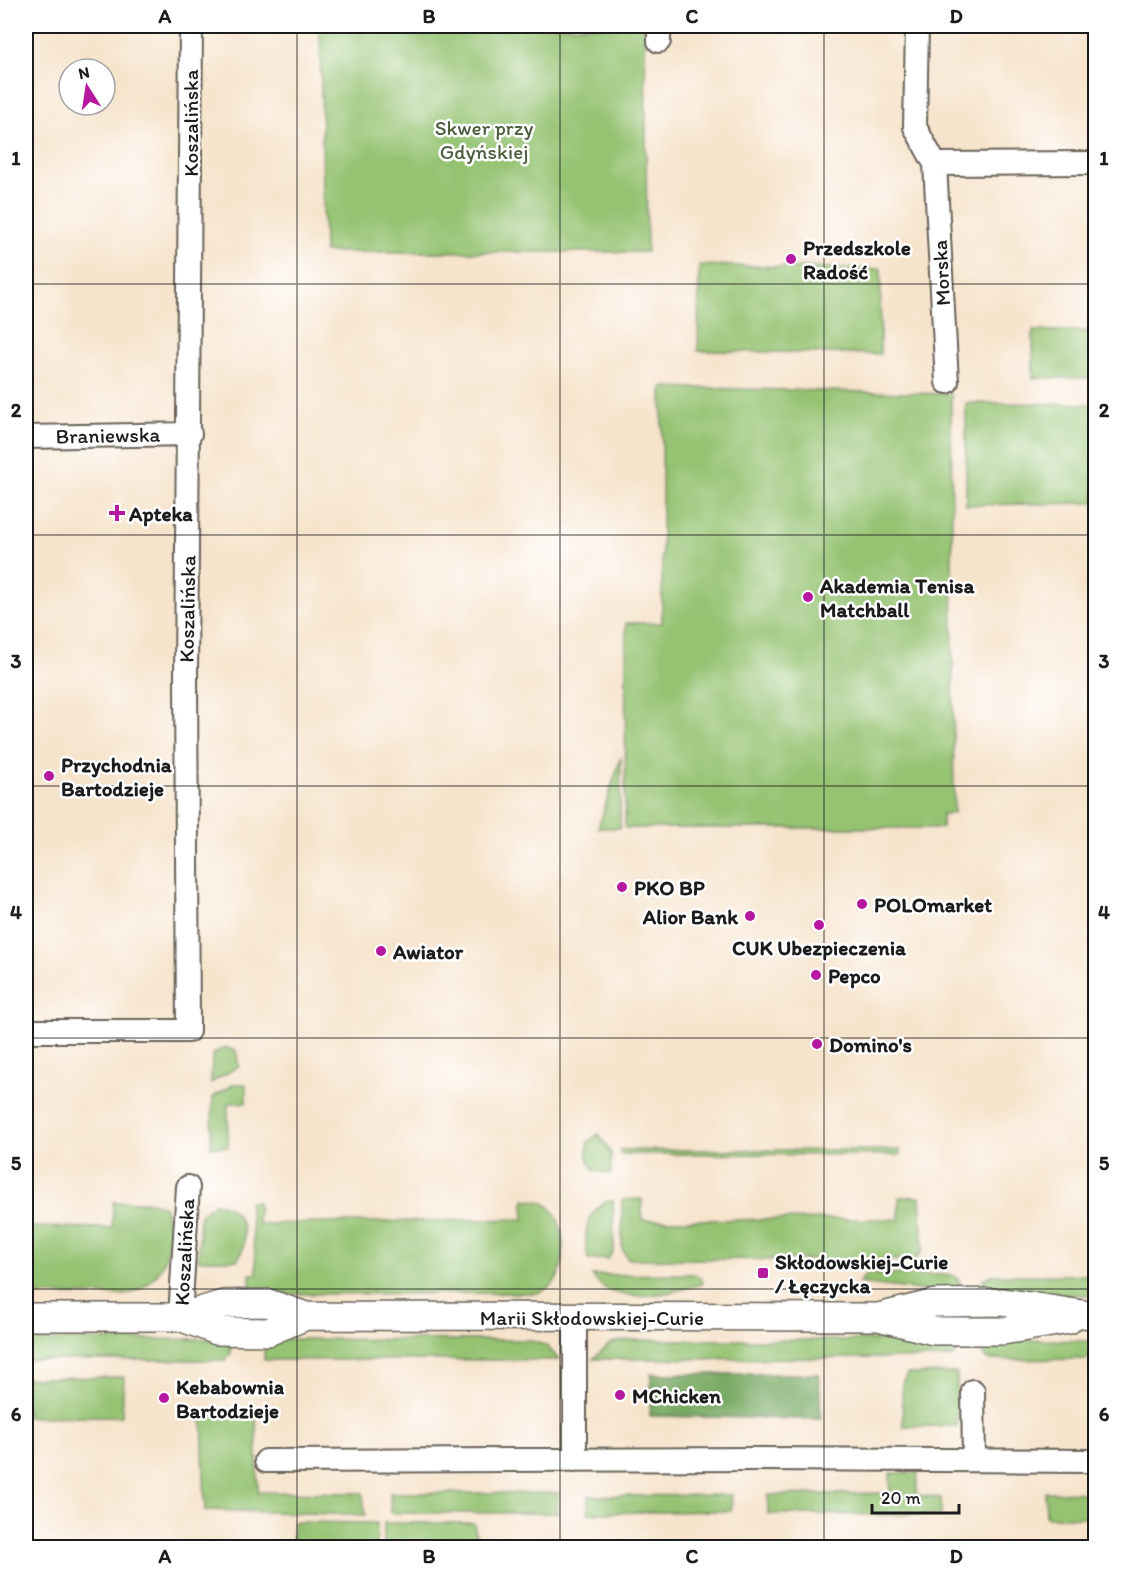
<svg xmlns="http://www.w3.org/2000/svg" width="1121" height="1573" viewBox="0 0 1121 1573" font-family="Itim,sans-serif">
  <rect width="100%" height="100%" fill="#fff"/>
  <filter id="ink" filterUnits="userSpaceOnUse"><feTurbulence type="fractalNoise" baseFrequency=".0167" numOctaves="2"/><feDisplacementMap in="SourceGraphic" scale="12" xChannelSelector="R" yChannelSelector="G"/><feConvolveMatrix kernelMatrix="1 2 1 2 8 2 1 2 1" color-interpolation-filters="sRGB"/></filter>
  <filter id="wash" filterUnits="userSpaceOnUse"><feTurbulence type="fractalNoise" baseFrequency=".008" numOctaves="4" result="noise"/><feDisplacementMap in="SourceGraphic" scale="24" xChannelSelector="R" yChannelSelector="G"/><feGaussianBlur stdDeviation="1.35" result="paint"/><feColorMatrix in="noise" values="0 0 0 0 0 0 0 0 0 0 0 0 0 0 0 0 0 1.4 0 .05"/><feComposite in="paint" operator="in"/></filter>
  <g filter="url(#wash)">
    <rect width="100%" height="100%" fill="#f6e3cb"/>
    <path fill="#95c372" stroke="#587047" stroke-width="1.5" d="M320,26h325l2,226h-323z
      M699,265l182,4 -1,85 -182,-3z
      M1033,331h62v47h-62z
      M662,387l289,7 3,419 -12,1v14h-317l1,-205h36z
      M966,403l129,1v99l-129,2z
      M621,757l-1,71h-22z
      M225,1047l11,4 3,15 -28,17 1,-28z
      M234,1084h12v19h-18v44h-17l2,-50z
      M599,1134l12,19v21l-18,-4 -6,-13 1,-15z
      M620,1150h280v5l-280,-1z
      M899,1197h21l3,53 -8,10 -287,-1 -6,-10v-49l20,-1v21l257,-1z
      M524,1199c8,1 17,1 23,6 18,12 21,57 9,75 -4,7 -12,10 -19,13l-287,1v-20h7l-8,-72h9v22l266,-5z
      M607,1201h6l1,49 -6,9 -20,1c-4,-25 -5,-45 19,-59z
      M113,1202h39l12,5c15,35 -1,81 -41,88h-97v-68l86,1z
      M214,1203c27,0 39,37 23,57h-39l2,-45z
      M694,1274l7,4 1,6c-31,9 -91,25 -110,-9z
      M867,1274l85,1 7,5 3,15 -104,-12z
      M992,1275h103v20h-116l4,-16z
      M231,1339v14l-6,7h-199v-20z
      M264,1339l265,1 18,6 12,14h-295z
      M979,1339l116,2v18l-103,1 -7,-2 -5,-10z
      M629,1340h330l-1,12 -6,5 -8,1 -351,1 18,-16z
      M957,1373v53h-54l-1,-43 5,-9z
      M124,1377l-2,39 -96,1v-39z
      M227,1410l29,1 2,81 105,1 2,22 -160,-5 -3,-96z
      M890,1473h28l-2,22 25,3v17l-173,-1v-19l122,-2z
      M1045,1492l50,1v24h-49z
      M390,1493h168l-1,20h-166z
      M732,1495l-1,16 -143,2v-17z
      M293,1522l84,1v24h-85z
      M384,1523h90l4,24h-94z"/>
    <path fill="#78a964" stroke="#4a6240" stroke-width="1.5" d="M651,1374h168l2,45 -171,-3z"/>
  </g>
  <g filter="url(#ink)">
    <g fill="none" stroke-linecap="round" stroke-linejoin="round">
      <defs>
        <path id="minor" d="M659,26v15
          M917,26l-2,101 20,37
          M947,382l-12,-218 161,-1
          M26,437l164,-3
          M26,1031h162l-2,-353 5,-652
          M180,1317l8,-130
          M575,1317v143
          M973,1391l1,68
          M266,1461l493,-2 337,2"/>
        <path id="tertiary" d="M26,1317h154l43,-13 45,-1 38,13 572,1 57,-14 68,-1 93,14
          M180,1317l37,14 51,1 38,-16
          M882,1318l51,13h70l66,-11"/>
      </defs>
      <use href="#minor" stroke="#686259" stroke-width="26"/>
      <use href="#tertiary" stroke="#686259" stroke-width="30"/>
      <use href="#minor" stroke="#fff" stroke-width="22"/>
      <use href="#tertiary" stroke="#fff" stroke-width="27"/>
    </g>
  </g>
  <path fill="none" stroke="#1c1c1c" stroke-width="1.5" stroke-opacity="0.55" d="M297,26v1522M560,26v1522M824,26v1522M26,284h1070M26,535h1070M26,786h1070M26,1038h1070M26,1289h1070"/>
  <g fill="#b5179e" stroke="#fff" stroke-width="2">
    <circle cx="791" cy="259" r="6"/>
    <path d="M114 504h6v6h6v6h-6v6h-6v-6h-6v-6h6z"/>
    <circle cx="808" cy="597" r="6"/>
    <circle cx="49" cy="776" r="6"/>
    <circle cx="622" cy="887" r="6"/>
    <circle cx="862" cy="904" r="6"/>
    <circle cx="750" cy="916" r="6"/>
    <circle cx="819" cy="925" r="6"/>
    <circle cx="381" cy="951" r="6"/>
    <circle cx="816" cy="975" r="6"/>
    <circle cx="817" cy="1044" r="6"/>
    <rect x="757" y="1267" width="12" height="12" rx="3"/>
    <circle cx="620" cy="1395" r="6"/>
    <circle cx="164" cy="1398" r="6"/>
  </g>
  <g text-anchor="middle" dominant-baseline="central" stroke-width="5" stroke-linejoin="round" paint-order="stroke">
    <g font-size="21" fill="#1c1c1c" stroke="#fff">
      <text transform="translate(190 123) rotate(-90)">Koszalińska</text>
      <text transform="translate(941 273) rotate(-93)">Morska</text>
      <text transform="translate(108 435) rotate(-1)">Braniewska</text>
      <text transform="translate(187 609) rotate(-89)">Koszalińska</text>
      <text transform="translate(184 1252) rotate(-87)">Koszalińska</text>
      <text x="592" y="1317">Marii Skłodowskiej-Curie</text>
    </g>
    <g font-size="21" fill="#4c5f3e" stroke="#fff">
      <text x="484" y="127">Skwer przy<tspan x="484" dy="24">Gdyńskiej</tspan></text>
    </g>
    <g font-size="21" font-weight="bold" fill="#1c1c1c" stroke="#fff" text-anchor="start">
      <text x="803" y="247">Przedszkole<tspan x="803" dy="24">Radość</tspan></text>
      <text x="129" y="513">Apteka</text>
      <text x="820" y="585">Akademia Tenisa<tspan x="820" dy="24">Matchball</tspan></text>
      <text x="61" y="764">Przychodnia<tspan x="61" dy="24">Bartodzieje</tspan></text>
      <text x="634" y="887">PKO BP</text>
      <text x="874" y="904">POLOmarket</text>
      <text x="738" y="916" text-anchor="end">Alior Bank</text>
      <text x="819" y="947" text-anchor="middle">CUK Ubezpieczenia</text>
      <text x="393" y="951">Awiator</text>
      <text x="828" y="975">Pepco</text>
      <text x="829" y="1044">Domino's</text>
      <text x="775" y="1261">Skłodowskiej-Curie<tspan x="775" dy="24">/ Łęczycka</tspan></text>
      <text x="176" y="1386">Kebabownia<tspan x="176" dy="24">Bartodzieje</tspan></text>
      <text x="632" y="1395">MChicken</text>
    </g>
  </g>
  <rect width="1121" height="1573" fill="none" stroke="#fff" stroke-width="66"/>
  <g transform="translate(87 87) rotate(348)"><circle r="28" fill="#ffffff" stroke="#a4a4a4" stroke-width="1.5"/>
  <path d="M0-4.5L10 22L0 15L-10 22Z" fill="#b5179e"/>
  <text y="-9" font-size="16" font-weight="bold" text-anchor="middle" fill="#1c1c1c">N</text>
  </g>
  <path d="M872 1504v9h87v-9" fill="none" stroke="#1c1c1c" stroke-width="3"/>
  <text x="881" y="1504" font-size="18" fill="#1c1c1c" stroke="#ffffff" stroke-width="4.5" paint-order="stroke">20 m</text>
  <rect x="33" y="33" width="1055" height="1507" fill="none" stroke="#1c1c1c" stroke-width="2"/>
  <g font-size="20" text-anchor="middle" font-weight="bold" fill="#1c1c1c">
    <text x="165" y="23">A</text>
    <text x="429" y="23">B</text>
    <text x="692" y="23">C</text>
    <text x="956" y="23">D</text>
    <text x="16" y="165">1</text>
    <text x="1104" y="165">1</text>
    <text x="16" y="417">2</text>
    <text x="1104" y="417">2</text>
    <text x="16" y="668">3</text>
    <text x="1104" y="668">3</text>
    <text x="16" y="919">4</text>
    <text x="1104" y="919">4</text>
    <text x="16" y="1170">5</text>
    <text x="1104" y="1170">5</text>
    <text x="16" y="1421">6</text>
    <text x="1104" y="1421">6</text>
    <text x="165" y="1563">A</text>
    <text x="429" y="1563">B</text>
    <text x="692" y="1563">C</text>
    <text x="956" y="1563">D</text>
  </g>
</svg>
